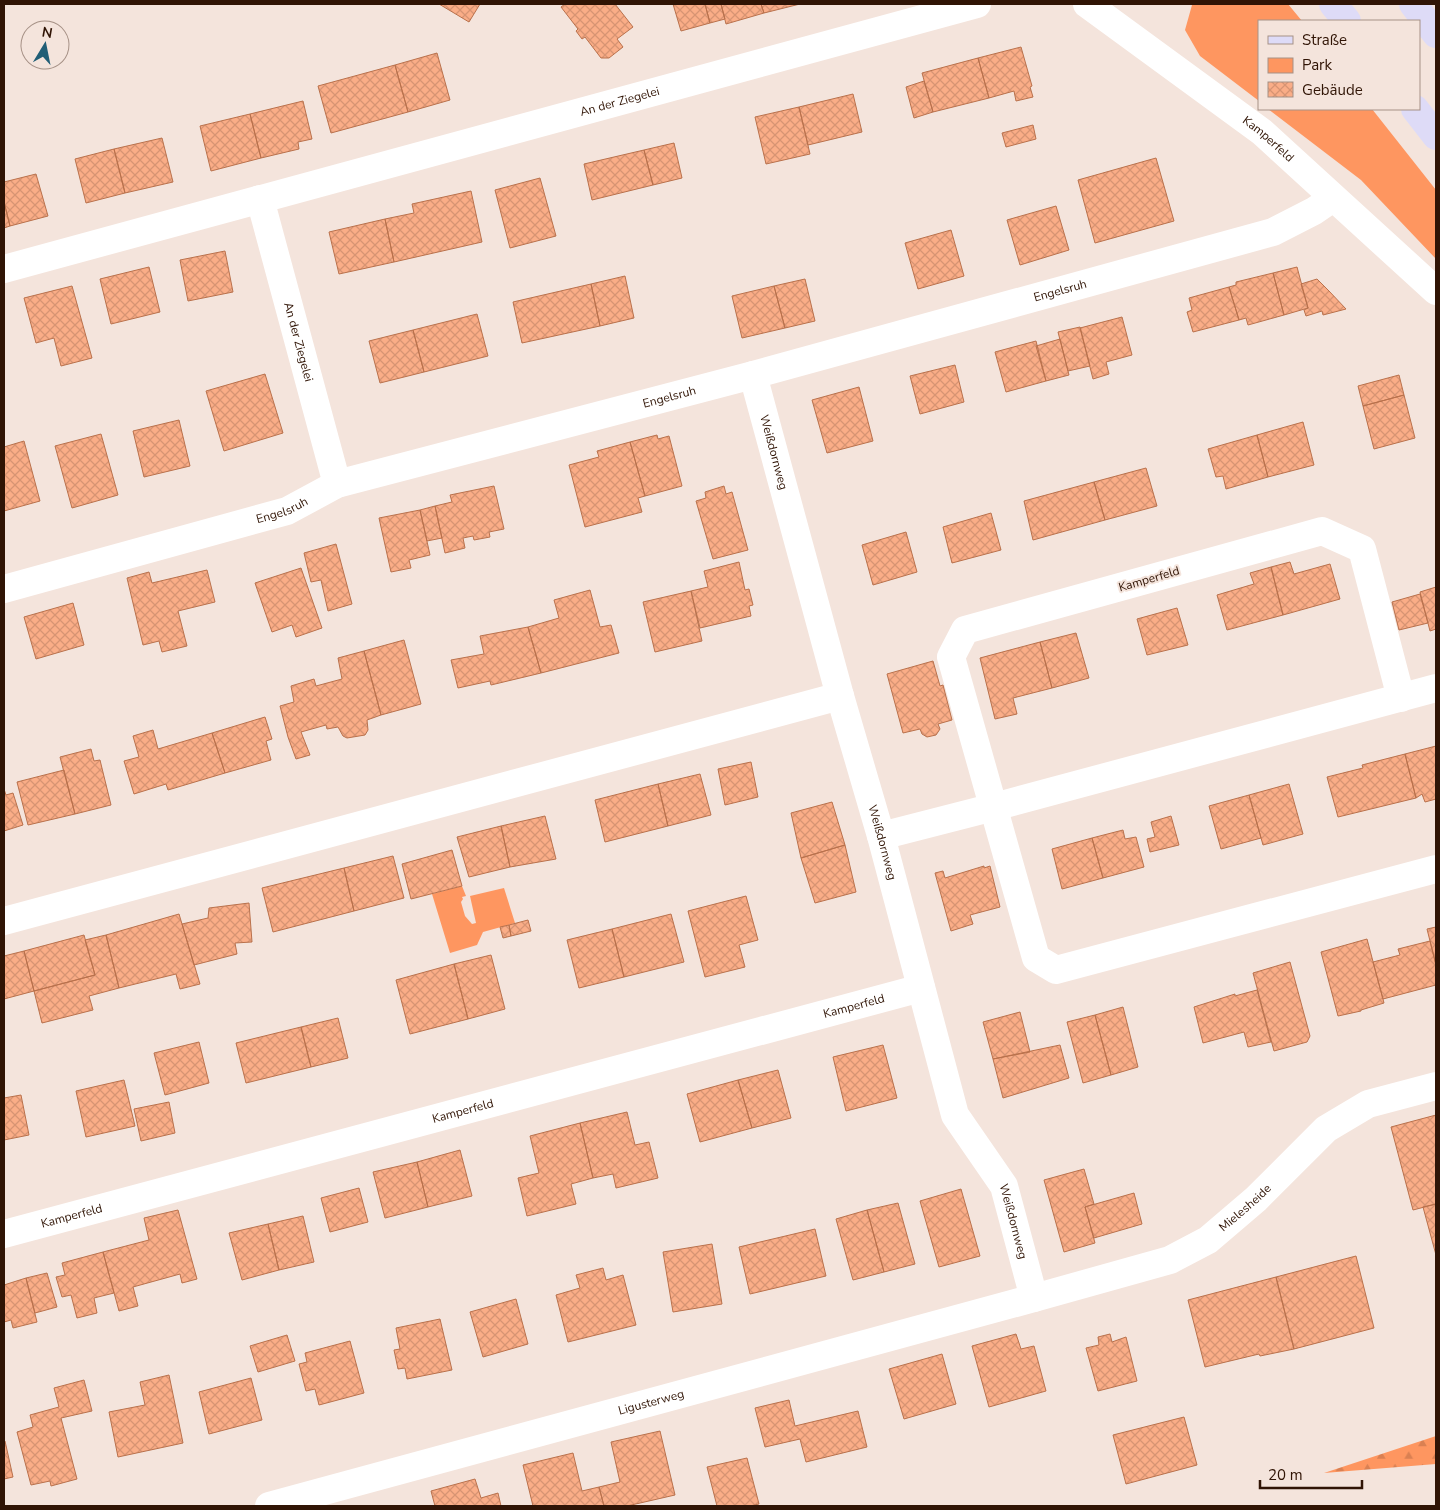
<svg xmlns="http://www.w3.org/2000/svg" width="1440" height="1510" viewBox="0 0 1440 1510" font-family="'Nunito Sans',sans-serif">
  <defs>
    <pattern id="forest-firs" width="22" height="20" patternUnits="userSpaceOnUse" patternTransform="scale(1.25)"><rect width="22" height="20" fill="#fe9660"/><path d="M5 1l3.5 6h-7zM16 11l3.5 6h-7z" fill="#da8052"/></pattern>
    <pattern id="building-cross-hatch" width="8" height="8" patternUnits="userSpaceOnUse" patternTransform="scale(1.25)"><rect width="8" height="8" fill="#faad87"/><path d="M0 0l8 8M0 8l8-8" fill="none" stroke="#d79473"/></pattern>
  </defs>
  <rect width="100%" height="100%" fill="#f4e4dc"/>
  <path fill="#fe9660" d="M1194,4h94l14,17h-43v80l-59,-45 -15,-26 7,-25z
    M1268,109h104l64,81v69l-75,-79z
    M462,886l4,10 -4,1 1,2 -2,3 4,14 7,8 4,-1 -6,-27 34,-8 11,35 -32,9 -6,13 -27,8 -18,-59z"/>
  <path fill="url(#forest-firs)" d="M1436,1436v28l-112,9z"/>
  <path fill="url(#building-cross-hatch)" stroke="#b9714c" d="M439,4h41l-11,18z
    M565,4h50l18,23 -16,12 6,8 -14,11h-8l-16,-21 -3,2 -6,-8 2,-2 -17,-22z
    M673,4h32l5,19 -29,8z
    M705,4h16l4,15 -15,4z
    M721,4h40l3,9 -38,11z
    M761,4h39l-36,9z
    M1021,47l11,39 -2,1 3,10 -17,4 -2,-10 -25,7 -11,-40z
    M437,53l13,47 -42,12 -13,-47z
    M978,58l11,40 -56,14 -11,-39z
    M395,65l13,47 -77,21 -13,-47z
    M924,81l9,31 -19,6 -8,-31z
    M853,94l9,38 -54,13 -9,-38z
    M303,101l9,38 -14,3 1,7 -38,9 -11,-44z
    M799,107l11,47 -44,10 -11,-47z
    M250,114l11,44 -50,13 -11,-45z
    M1033,125l3,14 -30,8 -4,-14z
    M162,138l11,44 -48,11 -11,-44z
    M674,143l8,35 -29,7 -9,-35z
    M114,149l11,44 -39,10 -11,-44z
    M644,150l9,35 -61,15 -8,-36z
    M1156,158l18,63 -79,22 -17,-63z
    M36,174l12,42 -38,10 -6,-24v-20z
    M540,178l16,58 -46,12 -15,-58z
    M471,191l11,51 -88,20 -9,-43 29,-6 -2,-9z
    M4,202l6,24 -6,2z
    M1056,206l13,44 -49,15 -13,-45z
    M385,219l9,43 -55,12 -10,-42z
    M951,230l13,46 -46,13 -13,-46z
    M225,251l8,41 -45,9 -8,-41z
    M149,267l11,45 -49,12 -11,-45z
    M1297,267l11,41 -24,7 -11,-42z
    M1273,273l11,42 -36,10 -2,-7 -7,2 -10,-33 7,-2v-3z
    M625,276l9,42 -34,8 -9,-42z
    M805,279l10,42 -30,7 -11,-42z
    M1317,279l12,12 17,18 -23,6 -1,-4 -16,5 -2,-6 4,-2 -7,-24z
    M591,284l9,42 -78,17 -9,-41z
    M72,286l20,72 -31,8 -7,-28 -18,5 -12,-45z
    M774,286l11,42 -43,10 -10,-42z
    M1229,287l10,33 -46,12 -6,-20 5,-2 -3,-12z
    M477,314l11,42 -64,16 -11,-42z
    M1122,317l10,38 -26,7 3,12 -16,5 -13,-51z
    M1080,327l10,39 -22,5 -10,-39z
    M413,330l11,42 -44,11 -11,-42z
    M1060,339l9,36 -23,6 -10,-35z
    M1036,341l10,40 -40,11 -11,-40z
    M955,365l9,37 -44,12 -10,-38z
    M265,374l18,59 -59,18 -18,-60z
    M1399,375l5,20 -41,11 -5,-20z
    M859,387l14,54 -46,12 -15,-53z
    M1404,395l11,43 -41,11 -11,-43z
    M179,420l11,46 -46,11 -11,-46z
    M1303,422l11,43 -46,12 -11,-42z
    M101,434l17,61 -46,13 -17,-62z
    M657,435l1,4 11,-3 13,50 -37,10 -15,-54z
    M1257,435l11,42 -42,12 -3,-13 -7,1 -8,-28z
    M24,441l16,60 -36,10v-64z
    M630,442l15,54 -7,2 4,14 -57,15 -16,-62 30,-8 -2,-6z
    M1146,468l11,38 -52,14 -11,-38z
    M1094,482l11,38 -72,20 -9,-39z
    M494,486l10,43 -15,3 1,5 -16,3 -1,-4 -10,2 2,10 -20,5 -10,-47 17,-4 -2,-7z
    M724,486l2,8 6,-2 16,58 -35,9 -17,-58 10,-3 -1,-6z
    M435,506l7,32 -15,3 -7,-31z
    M420,510l10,45 -21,5 2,8 -20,4 -12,-54z
    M991,513l10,37 -49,13 -9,-36z
    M906,532l11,40 -44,13 -11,-40z
    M336,544l16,60 -24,7 -7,-31 -10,2 -7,-29z
    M739,562l6,28 4,-1 4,16 -4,1 2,10 -51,12 -9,-37 17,-4 -4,-16z
    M1290,562l4,12 36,-10 10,35 -57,16 -12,-48z
    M1271,567l12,48 -56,15 -10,-35 37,-11 -4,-11z
    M301,568l21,60 -26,9 -4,-12 -20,7 -17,-49z
    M207,570l8,32 -37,9 9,35 -25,6 -3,-11 -16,4 -16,-67 22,-6 3,11z
    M1436,587v42l-6,2 -10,-39z
    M590,590l10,37 11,-2 8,28 -78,20 -13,-46 31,-9 -5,-18z
    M691,591l11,50 -47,11 -12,-50z
    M1420,594l8,29 -29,7 -7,-28z
    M73,603l11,42 -48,14 -12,-42z
    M1177,608l11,37 -41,10 -10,-36z
    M528,627l13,46 -50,12 -1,-4 -32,7 -7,-28 33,-6 -4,-18z
    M1076,633l13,45 -37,10 -12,-46z
    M404,640l17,64 -40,11 -17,-64z
    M1040,642l12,46 -39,10 4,16 -22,5 -15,-61z
    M364,651l17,64 -14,5 1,10 -3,5 -18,3 -4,-2 -5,-9 -11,2 -1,-4 -25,7 9,23 -14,4 -8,-22 -8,-31 14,-4 -3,-16 23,-7 2,7 26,-7 -4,-21z
    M933,661l7,25 3,-1 9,35 -14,4 2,5 -4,6 -9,2 -5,-3 -2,-5 -17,4 -16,-59z
    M265,717l7,22 -6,2 5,19 -46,13 -13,-40z
    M153,730l5,19 54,-16 13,40 -57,17 -2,-6 -32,10 -10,-33 15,-4 -6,-21z
    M1436,746v53l-11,3 -3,-8 -6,4 -11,-44z
    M91,749l3,12 6,-1 11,45 -36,9 -15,-57z
    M1405,754l11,44 -78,19 -11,-40 36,-9 -1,-3z
    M751,762l7,35 -33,8 -7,-36z
    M64,770l11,44 -47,11 -11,-43z
    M700,774l11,41 -43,11 -10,-42z
    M658,784l10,42 -63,16 -10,-42z
    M1289,784l14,50 -40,11 -14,-50z
    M4,789l2,6 7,-2 10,32 -19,6z
    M1249,795l12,43 -40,11 -12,-43z
    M832,802l13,43 -44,13 -10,-45z
    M545,816l11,43 -46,8 -9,-41z
    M1171,816l8,29 -29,7 -3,-13 8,-2 -4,-15z
    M501,826l9,41 -41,10 -12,-40z
    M1123,830l2,9 11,-2 8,30 -41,11 -11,-40z
    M1092,838l11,40 -41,11 -10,-40z
    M845,845l11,47 -41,11 -14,-45z
    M452,850l10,36 -51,13 -9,-35z
    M393,856l11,42 -50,13 -10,-43z
    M984,866v2l6,-2 10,41 -30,8 3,9 -22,7 -16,-58 8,-2 2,7z
    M344,868l10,43 -81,21 -11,-44z
    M746,896l12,44 -19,5 6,22 -40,10 -17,-66z
    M249,903l3,39 -17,1 2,11 -43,11 -12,-41 26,-6 1,-10z
    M179,914l21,70 -20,5 -4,-15 -57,14 -13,-53z
    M671,914l13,48 -60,15 -12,-48z
    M528,920l3,11 -20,5 -2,-11z
    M509,925l2,11 -8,2 -3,-11z
    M1436,927v38l-9,-36z
    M612,929l12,48 -45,11 -12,-48z
    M84,935l11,40 -61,16 -10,-40z
    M106,935l13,53 -30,8 4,14 -51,13 -8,-32 61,-16 -10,-35z
    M1367,939l17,64 -23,7v1l-23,5 -17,-64z
    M1430,941l6,24v20l-53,14 -10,-37 27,-7 -2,-6z
    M24,951l10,40 -30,8v-43z
    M491,955l14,54 -37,10 -14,-55z
    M1290,962l20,74 -3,6 -33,9 -21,-78z
    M454,964l14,55 -58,15 -14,-54z
    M1257,990l14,52 -23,5 -4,-15 -41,11 -9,-36 41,-13v2z
    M1123,1007l15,60 -27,8 -16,-60z
    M1020,1012l10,40 -37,7 -10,-37z
    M1095,1015l16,60 -28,8 -16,-61z
    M338,1018l10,40 -37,9 -10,-40z
    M301,1027l10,40 -65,16 -10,-40z
    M199,1042l10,41 -44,12 -11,-42z
    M883,1045l14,53 -51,13 -13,-54z
    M1060,1045l9,33 -66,20 -10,-39z
    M778,1070l13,48 -39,10 -14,-48z
    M124,1080l11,46 -49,11 -10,-46z
    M738,1080l14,48 -52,14 -13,-48z
    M21,1095l8,40 -25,5v-42z
    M169,1102l6,31 -34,8 -7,-32z
    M627,1112l8,33 14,-3 9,36 -42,10 -3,-14 -20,4 -13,-55z
    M1436,1115v89l-23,6 -22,-83z
    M580,1123l13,55 -22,6 5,20 -49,12 -9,-38 21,-5 -9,-37z
    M460,1150l12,46 -44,11 -11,-45z
    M417,1162l11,45 -43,11 -12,-46z
    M1084,1169l10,35 -9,3 10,36 -31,9 -20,-72z
    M359,1188l9,34 -38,10 -9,-34z
    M961,1189l19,67 -41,11 -19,-66z
    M1134,1193l8,31 -48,14 -9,-31z
    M898,1203l17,61 -31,8 -17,-62z
    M1436,1204v51l-13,-48z
    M178,1210l19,69 -15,4 -2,-9 -47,13 5,19 -19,5 -16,-59 46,-12 -5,-22z
    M867,1210l17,62 -31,8 -17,-61z
    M303,1216l11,46 -35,8 -11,-46z
    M268,1224l11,46 -37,10 -13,-47z
    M815,1229l11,47 -76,18 -11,-47z
    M712,1244l10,60 -49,8 -10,-60z
    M103,1252l11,41 -20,5 3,15 -20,5 -6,-23 -9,2 -6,-20 9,-2 -3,-12z
    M1356,1256l18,72 -80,21 -18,-72z
    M603,1268l3,12 17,-5 13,50 -68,17 -12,-47 24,-7 -4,-13z
    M47,1273l10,34 -22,6 -9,-35z
    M1276,1277l18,72 -34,7 -1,-2 -54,13 -17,-67z
    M26,1278l11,44 -24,6 -2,-8 -7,2v-39v2z
    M516,1299l12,45 -45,13 -13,-45z
    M440,1319l12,51 -45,9 -2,-11 -7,1 -4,-19 6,-1 -4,-21z
    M1016,1334l5,15 13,-3 12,45 -57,16 -17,-61z
    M1110,1334l2,8 14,-5 11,44 -39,10 -12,-43 13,-3 -1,-8z
    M287,1335l8,26 -37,11 -8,-26z
    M350,1341l14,52 -45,12 -4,-16 -9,2 -7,-27 8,-2 -2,-9z
    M942,1354l14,50 -52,15 -15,-50z
    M169,1375l14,68 -65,14 -9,-45 36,-7 -5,-23z
    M251,1378l11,42 -53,14 -10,-42z
    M84,1380l8,31 -31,7 16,61 -26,7 -1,-5 -19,4 -14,-53 16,-5 -3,-12 29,-8 -5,-19z
    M789,1400l6,26 63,-15 9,36 -61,15 -6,-23 -35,8 -10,-39z
    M1184,1417l13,48 -71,19 -13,-49z
    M660,1431l15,64 -48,11h-23l-5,-19 21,-5 -9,-40z
    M4,1441h1l8,36 -9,2z
    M573,1453l9,38 17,-4 5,19h-71l-10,-41z
    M747,1458l12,46 -9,2h-33l-10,-39z
    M475,1479l6,19 17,-5 3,13h-66l-4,-15z"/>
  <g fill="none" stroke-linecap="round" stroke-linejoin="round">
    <g stroke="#fff" stroke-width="28">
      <path id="s1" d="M1087,4l175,128 174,159"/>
      <path id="s2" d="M260,199l77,285"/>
      <path id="s3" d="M4,269l973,-265"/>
      <path id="s4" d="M753,375l87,321 41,140 74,279 49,71 30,112"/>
      <path id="s5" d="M4,589l283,-78 50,-27 416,-109 520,-143 41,-21 19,-13"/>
      <path d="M1401,698l-39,-149 -40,-18 -357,99 -14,27 85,301 20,12 380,-101"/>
      <path d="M881,836l113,-29 442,-119"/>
      <path d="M4,921l836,-225"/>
      <path id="s6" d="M4,1234l917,-246"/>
      <path id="s7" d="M269,1506l765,-208 136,-38 38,-20 48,-41 70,-70 42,-25 68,-18"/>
    </g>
    <path stroke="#dedbf7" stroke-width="28" d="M1333,4l14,17
      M1413,4l23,30
      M1415,109l21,27"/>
  </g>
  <g text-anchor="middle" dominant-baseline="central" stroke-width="4" stroke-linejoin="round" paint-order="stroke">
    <g font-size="12" fill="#301405" stroke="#f4e4dc">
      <text stroke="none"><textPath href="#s3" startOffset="638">An der Ziegelei</textPath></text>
      <text stroke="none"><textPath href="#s1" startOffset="226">Kamperfeld</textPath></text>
      <text stroke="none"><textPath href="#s5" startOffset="1099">Engelsruh</textPath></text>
      <text stroke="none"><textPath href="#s2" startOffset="148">An der Ziegelei</textPath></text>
      <text stroke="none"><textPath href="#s5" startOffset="694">Engelsruh</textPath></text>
      <text stroke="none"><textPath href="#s4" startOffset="80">Weißdornweg</textPath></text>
      <text stroke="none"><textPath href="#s5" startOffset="289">Engelsruh</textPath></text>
      <text transform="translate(1149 579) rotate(-16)">Kamperfeld</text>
      <text stroke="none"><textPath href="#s4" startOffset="485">Weißdornweg</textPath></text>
      <text stroke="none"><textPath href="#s6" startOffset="880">Kamperfeld</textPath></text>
      <text stroke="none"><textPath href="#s6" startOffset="475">Kamperfeld</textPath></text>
      <text stroke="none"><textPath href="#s7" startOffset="1026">Mielesheide</textPath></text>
      <text stroke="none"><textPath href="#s6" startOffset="70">Kamperfeld</textPath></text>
      <text stroke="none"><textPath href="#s4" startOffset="890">Weißdornweg</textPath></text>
      <text stroke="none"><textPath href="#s7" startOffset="396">Ligusterweg</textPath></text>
    </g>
  </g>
  <rect width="1440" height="1510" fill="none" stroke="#301405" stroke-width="10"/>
  <rect x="1258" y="20" width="162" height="90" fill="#f4e4dc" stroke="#a69186"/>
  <rect x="1268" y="36" width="25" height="8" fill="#dedbf7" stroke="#a69186"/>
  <text x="1302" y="45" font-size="15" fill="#301405">Straße</text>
  <rect x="1268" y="58" width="25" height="15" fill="#fe9660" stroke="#a69186"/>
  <text x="1302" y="70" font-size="15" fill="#301405">Park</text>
  <rect x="1268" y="82" width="25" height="15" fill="url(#building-cross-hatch)" stroke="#a69186"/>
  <text x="1302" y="95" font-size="15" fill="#301405">Gebäude</text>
  <g transform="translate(45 45) rotate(10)"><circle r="24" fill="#f4e4dc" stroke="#a69186"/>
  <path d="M0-4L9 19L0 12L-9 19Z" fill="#215e76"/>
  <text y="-8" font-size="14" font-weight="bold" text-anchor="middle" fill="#301405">N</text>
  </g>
  <path d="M1260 1480v8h102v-8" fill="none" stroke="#301405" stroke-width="2.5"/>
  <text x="1268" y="1480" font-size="15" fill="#301405" stroke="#f4e4dc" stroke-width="4" paint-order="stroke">20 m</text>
</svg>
